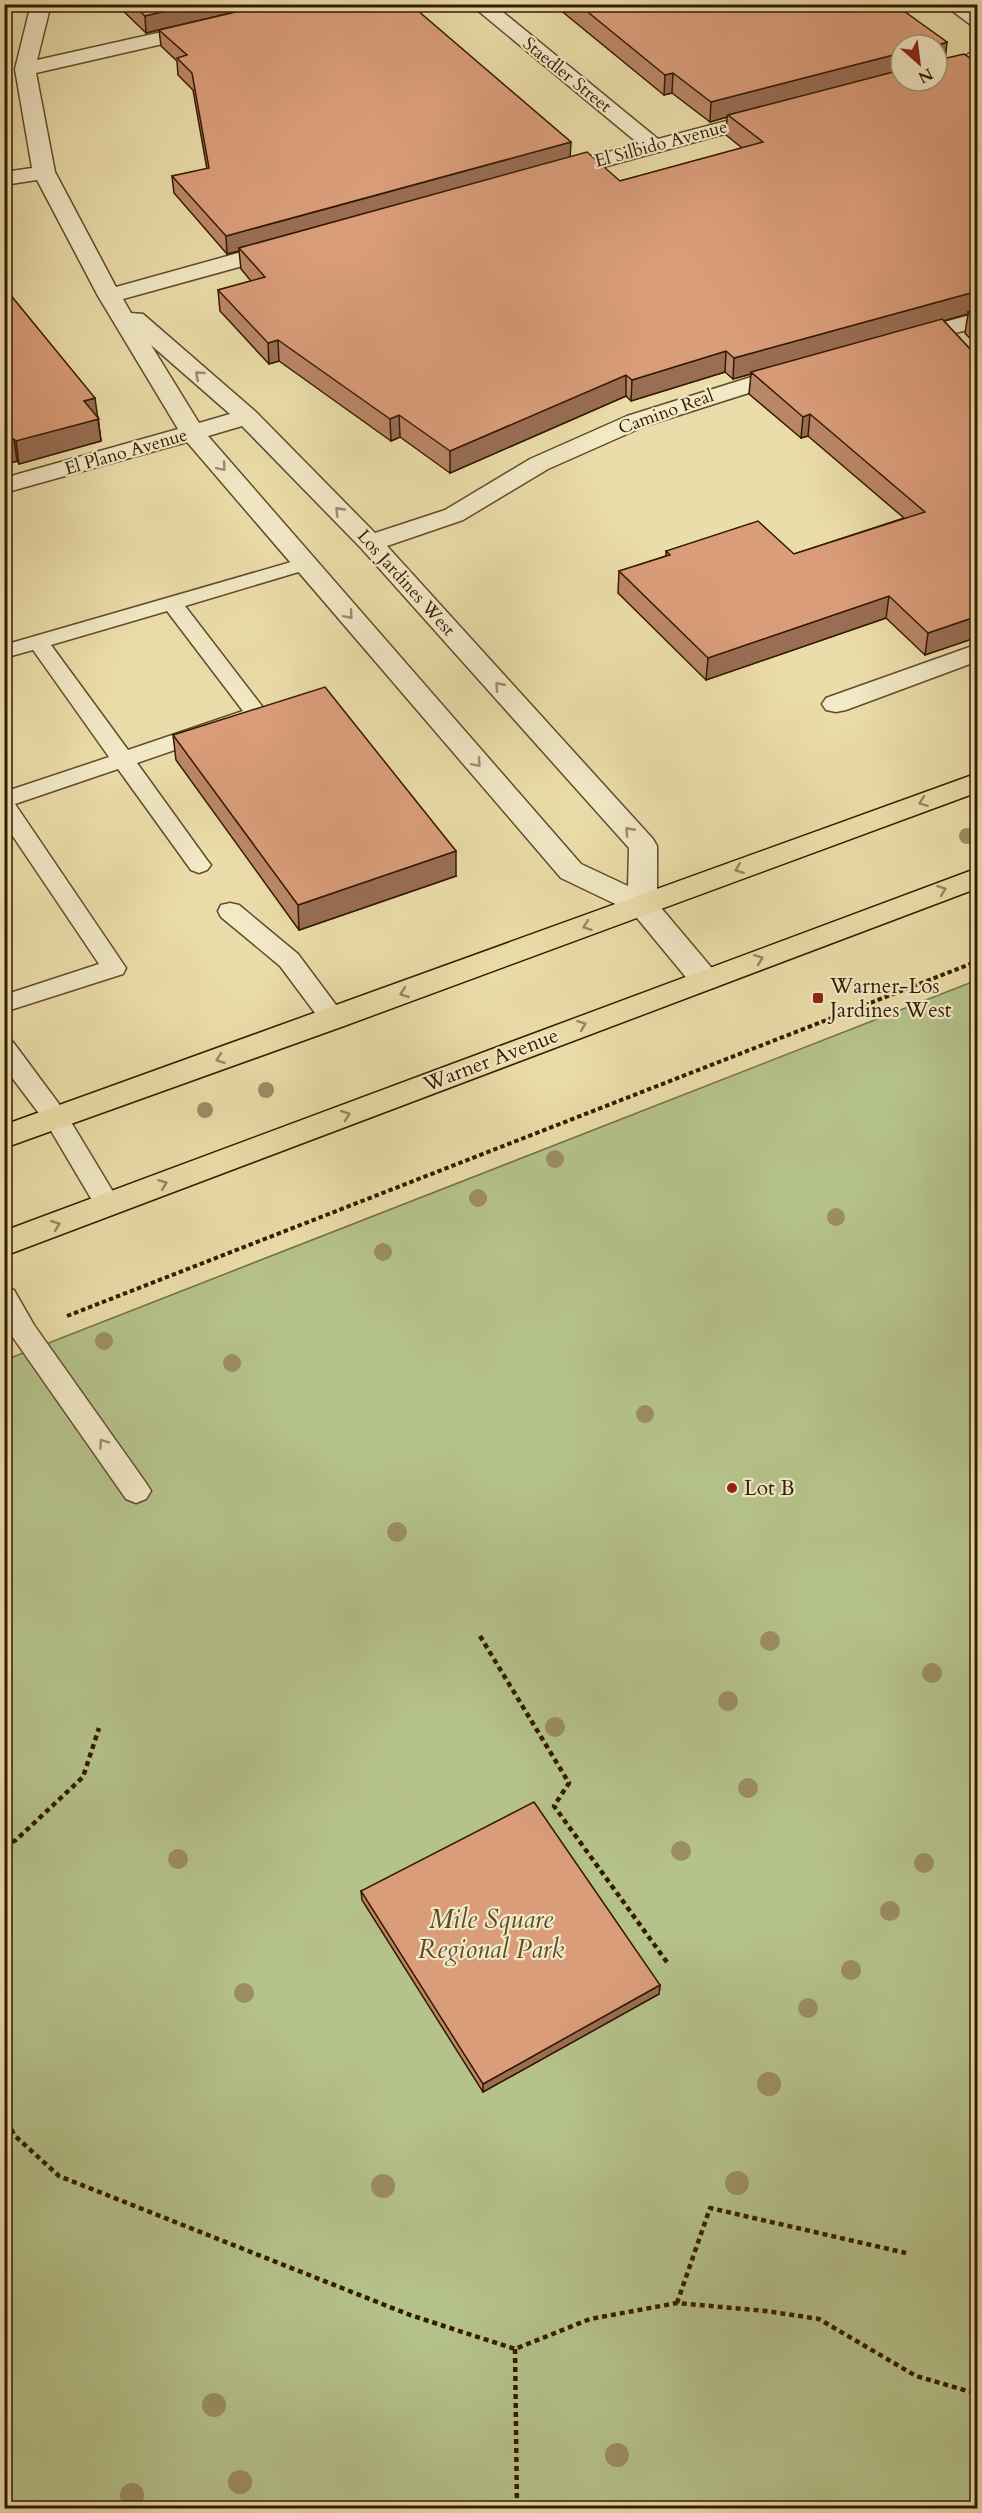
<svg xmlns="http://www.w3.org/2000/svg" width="982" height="2513" viewBox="0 0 982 2513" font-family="Cardo,serif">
  <rect width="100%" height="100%" fill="#ebdda9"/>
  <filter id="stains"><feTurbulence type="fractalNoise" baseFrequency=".00333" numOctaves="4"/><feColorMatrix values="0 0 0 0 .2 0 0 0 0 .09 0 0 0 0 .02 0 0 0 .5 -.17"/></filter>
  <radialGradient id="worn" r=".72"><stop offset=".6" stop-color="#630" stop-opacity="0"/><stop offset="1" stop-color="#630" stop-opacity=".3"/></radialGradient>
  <path fill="#b5c28a" stroke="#746e45" stroke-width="1.5" d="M977,980v1528h-972v-1148z"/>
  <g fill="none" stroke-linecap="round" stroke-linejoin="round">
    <defs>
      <path id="lane" d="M305,558l7,2 4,4 -4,4 -127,38 83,108 -3,5 -128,44 70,97 4,5 -4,5 -8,3 -8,-3 -73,-101 -103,35 111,164 -3,6 -119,38v-17l95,-31 -95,-141v-31l105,-35 -76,-107 -29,8v-13zM167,611l76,100 -115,39 -77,-105z
        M230,903l9,2 59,49 44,59 3,6 -3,6 -9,3 -9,-3 -44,-59 -59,-49 -3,-6 3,-6z
        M4,1039l9,3 52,70 56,93 -4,7 -9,3 -9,-3 -52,-88 -43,-57z
        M4,1287l10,3 20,35 112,158 5,8 -5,8 -10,4 -10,-4 -112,-160 -10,-17z"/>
      <path id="street" d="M31,4h20l-14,56 165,-37 7,2 3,4 -3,4 -7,2 -166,38 19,99 61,115 158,-44 8,-2 8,2 3,5 -3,5 -167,46 8,14 12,1 113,98 119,121 70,-23 85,-51 97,-43 159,-50 8,-2 8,2 4,5 -4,5 -157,50 -97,43 -85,51 -76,26 266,293 4,7v57l59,70 4,7 -4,7 -11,3 -11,-3 -62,-75 -71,-34 -374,-436 -183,51v-15l174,-49 -80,-133 -61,-116 -33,5v-13l28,-4 -17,-99zM151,345l79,69 -31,9zM242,426l119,122 268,300 -1,38 -47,-22 -373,-428z
        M470,4h23l165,135 114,-30 7,2 4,4 -4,4 -216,59 -8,2 -8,-2 -3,-5 3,-5 92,-24z
        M943,4h24l11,8v15l-7,-2z
        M978,49v15l-11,6 -30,8v-12l16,-4z
        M978,313v14l-71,19 -8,-2 -4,-5 4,-5z
        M978,644v17l-132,49 -10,2 -10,-2 -4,-6 4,-6z"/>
      <path id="primary" d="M978,773v19l-634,234 -340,122v-23z
        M978,868v20l-974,368v-25z"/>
    </defs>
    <use href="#lane" stroke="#624b2a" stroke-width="3"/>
    <use href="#street" stroke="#624b2a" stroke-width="3"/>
    <use href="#primary" stroke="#341a00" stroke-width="3"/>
    <path stroke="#341a00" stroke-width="4" stroke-dasharray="4.5 3" stroke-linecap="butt" d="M67,1316l911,-355"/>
    <path stroke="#341a00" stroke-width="4.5" stroke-dasharray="5 4" stroke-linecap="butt" d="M480,1636l89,147 -15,23 115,159
      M4,1846l12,-6 67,-63 16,-49
      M4,2113l10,22 45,41 351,139 105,34 75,-30 87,-16 89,8 53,8 97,57 62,18
      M677,2303l33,-95 196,45
      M515,2349l2,159"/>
    <use href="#lane" fill="#f2e9c7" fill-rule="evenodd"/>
    <use href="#street" fill="#f2e9c7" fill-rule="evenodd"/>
    <use href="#primary" fill="#ebdda9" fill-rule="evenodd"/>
  </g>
  <g fill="#9c8d63">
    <circle cx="967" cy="836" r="8"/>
    <circle cx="266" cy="1090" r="8"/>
    <circle cx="205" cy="1110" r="8"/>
    <circle cx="555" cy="1159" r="9"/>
    <circle cx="478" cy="1198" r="9"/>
    <circle cx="836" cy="1217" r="9"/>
    <circle cx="383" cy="1252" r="9"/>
    <circle cx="104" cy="1341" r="9"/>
    <circle cx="232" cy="1363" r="9"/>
    <circle cx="645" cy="1414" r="9"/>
    <circle cx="397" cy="1532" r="10"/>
    <circle cx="770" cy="1641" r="10"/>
    <circle cx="932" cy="1673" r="10"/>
    <circle cx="728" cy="1701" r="10"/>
    <circle cx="555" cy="1727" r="10"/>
    <circle cx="748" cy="1788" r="10"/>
    <circle cx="681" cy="1851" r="10"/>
    <circle cx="178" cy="1859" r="10"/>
    <circle cx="924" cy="1863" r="10"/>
    <circle cx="890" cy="1911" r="10"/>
    <circle cx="851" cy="1970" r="10"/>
    <circle cx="244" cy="1993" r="10"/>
    <circle cx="808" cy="2008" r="10"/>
    <circle cx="769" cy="2084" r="12"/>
    <circle cx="737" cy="2183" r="12"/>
    <circle cx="383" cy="2186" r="12"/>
    <circle cx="214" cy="2405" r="12"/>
    <circle cx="617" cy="2455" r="12"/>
    <circle cx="240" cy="2482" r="12"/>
    <circle cx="132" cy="2495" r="12"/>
  </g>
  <path fill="#bb8769" stroke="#341a00" stroke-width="1.5" fill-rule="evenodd" d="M116,4h153l-123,29z
    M553,4h341l51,54 33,5v284l-13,-14 3,-19 -24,7 27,29 7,1v286l-53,18 -39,-37 -180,62 -88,-87 1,-22 47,-15v-5l128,3 110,-36 -96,-82 -7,2 -52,-44 2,-20 -18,5 -8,-7 -94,29 -5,-5 -176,77 -50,-36 -9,4 -112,-80 -10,3 -49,-53 -2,-21 33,-9 -10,-12 -2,-18 -12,3 -53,-61 -2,-17 35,-7 -14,-79 -15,-15 -1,-14 -16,-15 -2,-16 411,127 50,24 122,-33 -16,-13 1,-18 -17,5 -38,-29 -8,2zM901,45l36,36h-36z
    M4,287l94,130 3,24 -82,23 -2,-3 -13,4z
    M173,735l283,141 -157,54 -123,-170z
    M361,1891l299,94 -1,9 -176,98 -121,-192z"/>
  <path fill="#996e55" stroke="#341a00" stroke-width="1.5" d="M195,4h74l-123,29 -1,-17z
    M947,42l-2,20 -8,2 1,-19z
    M901,53l-1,20 -172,42 -1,2 -17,5 1,-20z
    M673,73l-1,20 -8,2 1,-20z
    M571,142l-1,17 -331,89v3l-12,3 -1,-18z
    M978,291v21h-10v2l-216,60 -1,-2v2l-18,5 1,-21z
    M278,340l1,21 -10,3 -1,-21z
    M726,351l-1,21 -94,29 1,-21z
    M626,375v21l-176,77v-22z
    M95,398l6,43 -82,23 -3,-23 68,-40z
    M810,414l-2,22 -7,2 2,-21z
    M399,415l1,22 -9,4 -1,-22z
    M14,439l3,22 -13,4v-24z
    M889,596l-3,22 -180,62 2,-22z
    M978,616v21l-53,18 3,-22z
    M456,851v25l-157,54 -1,-25z
    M660,1985l-1,9 -176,98v-8z"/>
  <path fill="#da9d7a" stroke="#341a00" stroke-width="1.5" d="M132,4h63l-50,12z
    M270,4h140l161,138 -345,94 -54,-60 37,-8 -17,-95 -15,-15 10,-3 -28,-25z
    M578,4h316l53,38 -9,3v15l26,-6 14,9v228l-244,67 -8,-7 -94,29 -6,-5 -176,76 -51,-36 -9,4 -112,-79 -10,3 -50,-53 47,-13 -26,-29 348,-96 33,29 143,-39 -35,-27 173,-45v11h36v-36h-36v8l-190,49 -38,-29 -8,2z
    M4,287l91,111 -11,3 15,18 -83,22 -2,-2 -10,2z
    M978,309v13l-10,-10z
    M942,319l29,31 7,1v265l-50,17 -39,-37 -181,62 -89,-87 51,-16 -4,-4 92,-30 36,33 131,-42 -115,-98 -7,3 -52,-45z
    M325,687l131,164 -158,54 -125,-170z
    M534,1802l126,183 -177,99 -122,-193z"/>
  <defs><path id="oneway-chevron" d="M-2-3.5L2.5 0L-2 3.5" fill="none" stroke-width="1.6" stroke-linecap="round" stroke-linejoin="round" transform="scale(1.5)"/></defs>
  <g stroke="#9c8c6d">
    <use href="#oneway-chevron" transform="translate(199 375) rotate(-139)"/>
    <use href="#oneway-chevron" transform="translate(222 467) rotate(50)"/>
    <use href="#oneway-chevron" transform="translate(339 511) rotate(-134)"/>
    <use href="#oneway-chevron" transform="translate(349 615) rotate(49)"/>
    <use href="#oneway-chevron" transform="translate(499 686) rotate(-132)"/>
    <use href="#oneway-chevron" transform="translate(477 763) rotate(49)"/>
    <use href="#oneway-chevron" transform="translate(629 831) rotate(-132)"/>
    <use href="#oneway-chevron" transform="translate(103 1443) rotate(-125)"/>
  </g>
  <g stroke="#99855d">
    <use href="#oneway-chevron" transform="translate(923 802) rotate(160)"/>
    <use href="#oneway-chevron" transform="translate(739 869) rotate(159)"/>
    <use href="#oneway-chevron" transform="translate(942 890) rotate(-21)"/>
    <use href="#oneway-chevron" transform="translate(587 926) rotate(160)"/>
    <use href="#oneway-chevron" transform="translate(759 959) rotate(-21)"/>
    <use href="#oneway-chevron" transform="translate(404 993) rotate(160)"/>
    <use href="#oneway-chevron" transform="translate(582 1025) rotate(-21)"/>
    <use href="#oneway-chevron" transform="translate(220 1059) rotate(160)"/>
    <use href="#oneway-chevron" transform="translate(346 1115) rotate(-21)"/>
    <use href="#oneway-chevron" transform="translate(163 1184) rotate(-21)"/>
    <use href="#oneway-chevron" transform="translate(56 1225) rotate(-21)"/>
  </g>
  <g fill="#8f2418" stroke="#f2e9c7" stroke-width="2">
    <rect x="812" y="992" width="12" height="12" rx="3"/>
    <circle cx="732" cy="1488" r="6"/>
  </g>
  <g text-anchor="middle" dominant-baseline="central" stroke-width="4.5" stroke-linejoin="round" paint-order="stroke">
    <g font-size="18" fill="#341a00" stroke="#f2e9c7">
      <text transform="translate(567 75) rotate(39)">Staedler Street</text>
      <text transform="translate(661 144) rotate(-15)">El Silbido Avenue</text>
      <text transform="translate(666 412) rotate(-20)">Camino Real</text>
      <text transform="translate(126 452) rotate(-16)">El Plano Avenue</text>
      <text transform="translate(406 583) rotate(48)">Los Jardines West</text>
    </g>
    <g font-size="21" fill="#341a00" stroke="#f2e9c7" text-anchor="start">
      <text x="830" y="986">Warner-Los<tspan x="830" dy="24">Jardines West</tspan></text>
      <text x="744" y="1488">Lot B</text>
    </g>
    <g font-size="21" fill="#341a00" stroke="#f2e9c7">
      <text transform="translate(491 1060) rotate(-21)">Warner Avenue</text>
    </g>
    <g font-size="26" font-style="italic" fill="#5b4c29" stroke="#f2e9c7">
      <text x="491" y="1919">Mile Square<tspan x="491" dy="30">Regional Park</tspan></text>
    </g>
  </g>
  <rect width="982" height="2513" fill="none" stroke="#ebdda9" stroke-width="24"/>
  <rect x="6" y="6" width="970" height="2501" fill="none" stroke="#341a00" stroke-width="3"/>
  <rect x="12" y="12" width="958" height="2489" fill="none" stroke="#341a00" stroke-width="1.5"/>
  <g transform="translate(919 63) rotate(152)"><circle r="28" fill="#f2e9c7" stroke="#a69677" stroke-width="1.5"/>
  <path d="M0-4.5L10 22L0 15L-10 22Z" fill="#8f2418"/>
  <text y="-9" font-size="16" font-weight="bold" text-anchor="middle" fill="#341a00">N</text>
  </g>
  <rect width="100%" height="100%" filter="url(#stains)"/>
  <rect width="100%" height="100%" fill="url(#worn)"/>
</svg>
